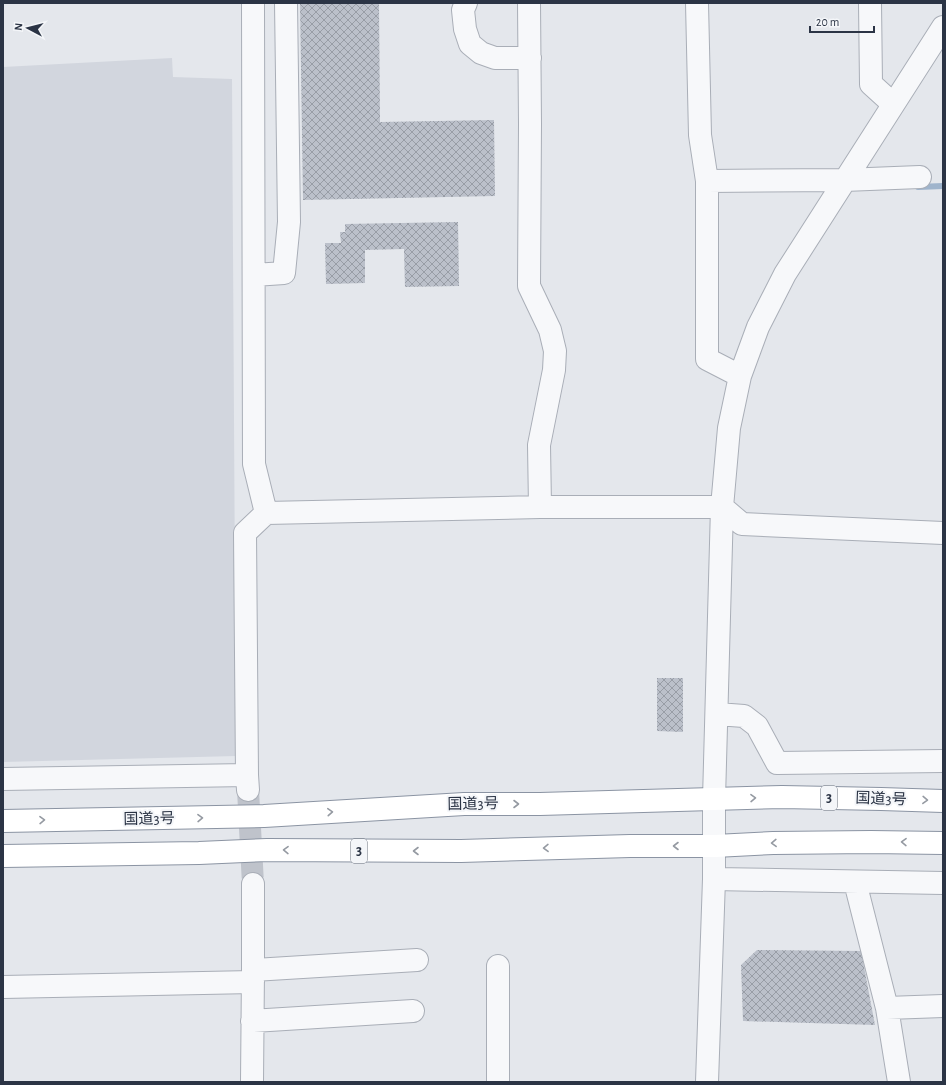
<svg xmlns="http://www.w3.org/2000/svg" width="946" height="1085" viewBox="0 0 946 1085" font-family="'Alegreya Sans','Noto Sans JP',sans-serif">
  <defs>
    <pattern id="building-cross-hatch" width="8" height="8" patternUnits="userSpaceOnUse"><rect width="8" height="8" fill="#bbc0ca"/><path d="M0 0l8 8M0 8l8-8" fill="none" stroke="#989da6"/></pattern>
  </defs>
  <rect width="100%" height="100%" fill="#e4e7ec"/>
  <path fill="#d2d6de" d="M172,58l1,19 59,2 4,677 -233,6v-695z"/>
  <g fill="none" stroke-linecap="round" stroke-linejoin="round">
    <path stroke="#9fb4cc" stroke-width="6" d="M918,187l25,-1"/>
  </g>
  <path fill="url(#building-cross-hatch)" d="M300,3h79l1,119 114,-2 1,76 -192,4z
    M458,222l1,64 -54,1 -1,-38 -39,1v33l-39,1 -1,-41h16l-1,-11h5v-8z
    M657,678h26v54l-26,-1z
    M757,950l104,1 14,74 -132,-4 -2,-56z"/>
  <g fill="none" stroke-linecap="round" stroke-linejoin="round">
    <path stroke="#bfc3cb" stroke-width="22" stroke-dasharray="22 11" stroke-linecap="butt" d="M248,790l5,94"/>
    <defs>
      <path id="minor" d="M253,3l1,461 12,49
        M466,3l-3,7 2,19 5,15 11,9 14,5h35
        M529,3l1,121 -1,162 21,44 5,21 -1,19 -15,75 1,62
        M697,3l3,132 7,46v178l33,17
        M870,3l1,81 22,20
        M707,181l137,-1 76,-3
        M254,275l30,-2 5,-51 -3,-219
        M717,714l27,2 13,10 20,37 166,-2
        M3,779l244,-4
        M248,790l-1,-15 -2,-242 21,-20 274,-6h182l20,17 201,9
        M714,879l229,4
        M855,882l32,126 12,74
        M253,970l164,-10
        M3,987l250,-5
        M887,1008l56,-2
        M252,1021l161,-10
        M252,1082l1,-112v-86
        M498,1082v-116
        M707,1082l7,-203v-80l8,-292 7,-79 11,-52 18,-49 27,-53 158,-247"/>
      <path id="highway" d="M3,821l261,-5 200,-12h76l242,-7 99,2 62,2
        M3,856l196,-3 68,-3 194,1 169,-5h85l58,-3 98,-1 72,1"/>
    </defs>
    <use href="#minor" stroke="#a9aeb7" stroke-width="24"/>
    <use href="#highway" stroke="#8b94a3" stroke-width="24"/>
    <use href="#minor" stroke="#f7f8fa" stroke-width="22"/>
    <use href="#highway" stroke="#fff" stroke-width="22"/>
  </g>
  <defs><path id="oneway-chevron" d="M-2-3.5L2.5 0L-2 3.5" fill="none" stroke-width="1.6" stroke-linecap="round" stroke-linejoin="round"/></defs>
  <g stroke="#959aa2">
    <use href="#oneway-chevron" transform="translate(753 798) rotate(-1)"/>
    <use href="#oneway-chevron" transform="translate(925 800) rotate(2)"/>
    <use href="#oneway-chevron" transform="translate(516 804)"/>
    <use href="#oneway-chevron" transform="translate(330 812) rotate(-4)"/>
    <use href="#oneway-chevron" transform="translate(200 818) rotate(-1)"/>
    <use href="#oneway-chevron" transform="translate(42 820) rotate(-1)"/>
    <use href="#oneway-chevron" transform="translate(904 842) rotate(-179)"/>
    <use href="#oneway-chevron" transform="translate(774 843) rotate(178)"/>
    <use href="#oneway-chevron" transform="translate(676 846) rotate(180)"/>
    <use href="#oneway-chevron" transform="translate(546 848) rotate(179)"/>
    <use href="#oneway-chevron" transform="translate(286 850) rotate(-179)"/>
    <use href="#oneway-chevron" transform="translate(416 851) rotate(180)"/>
  </g>
  <g text-anchor="middle" dominant-baseline="central" stroke-width="4" stroke-linejoin="round" paint-order="stroke">
    <g fill="#f4f6f9" stroke="#676e7b" stroke-width="1">
      <rect x="821" y="786" width="16" height="24" rx="3"/>
      <rect x="351" y="839" width="16" height="24" rx="3"/>
    </g>
    <g font-size="14" font-weight="bold" fill="#2b3445">
      <text x="829" y="798">3</text>
      <text x="359" y="851">3</text>
    </g>
    <g font-size="15" fill="#2b3445" stroke="#f4f6f9">
      <text transform="translate(881 799) rotate(2)">国道3号</text>
      <text transform="translate(473 804) rotate(-1)">国道3号</text>
      <text transform="translate(149 819) rotate(-1)">国道3号</text>
    </g>
  </g>
  <rect width="946" height="1085" fill="none" stroke="#2b3445" stroke-width="8"/>
  <g transform="translate(28 28) rotate(277)" stroke="#f4f6f9" stroke-width="3" paint-order="stroke">
  <path d="M0-3L7 15L0 10L-7 15Z" fill="#2b3445"/>
  <text y="-6" font-size="11" font-weight="bold" text-anchor="middle" fill="#2b3445">N</text>
  </g>
  <path d="M810 26v6h64v-6" fill="none" stroke="#2b3445" stroke-width="2"/>
  <text x="816" y="26" font-size="12" fill="#2b3445" stroke="#f4f6f9" stroke-width="3" paint-order="stroke">20 m</text>
</svg>
